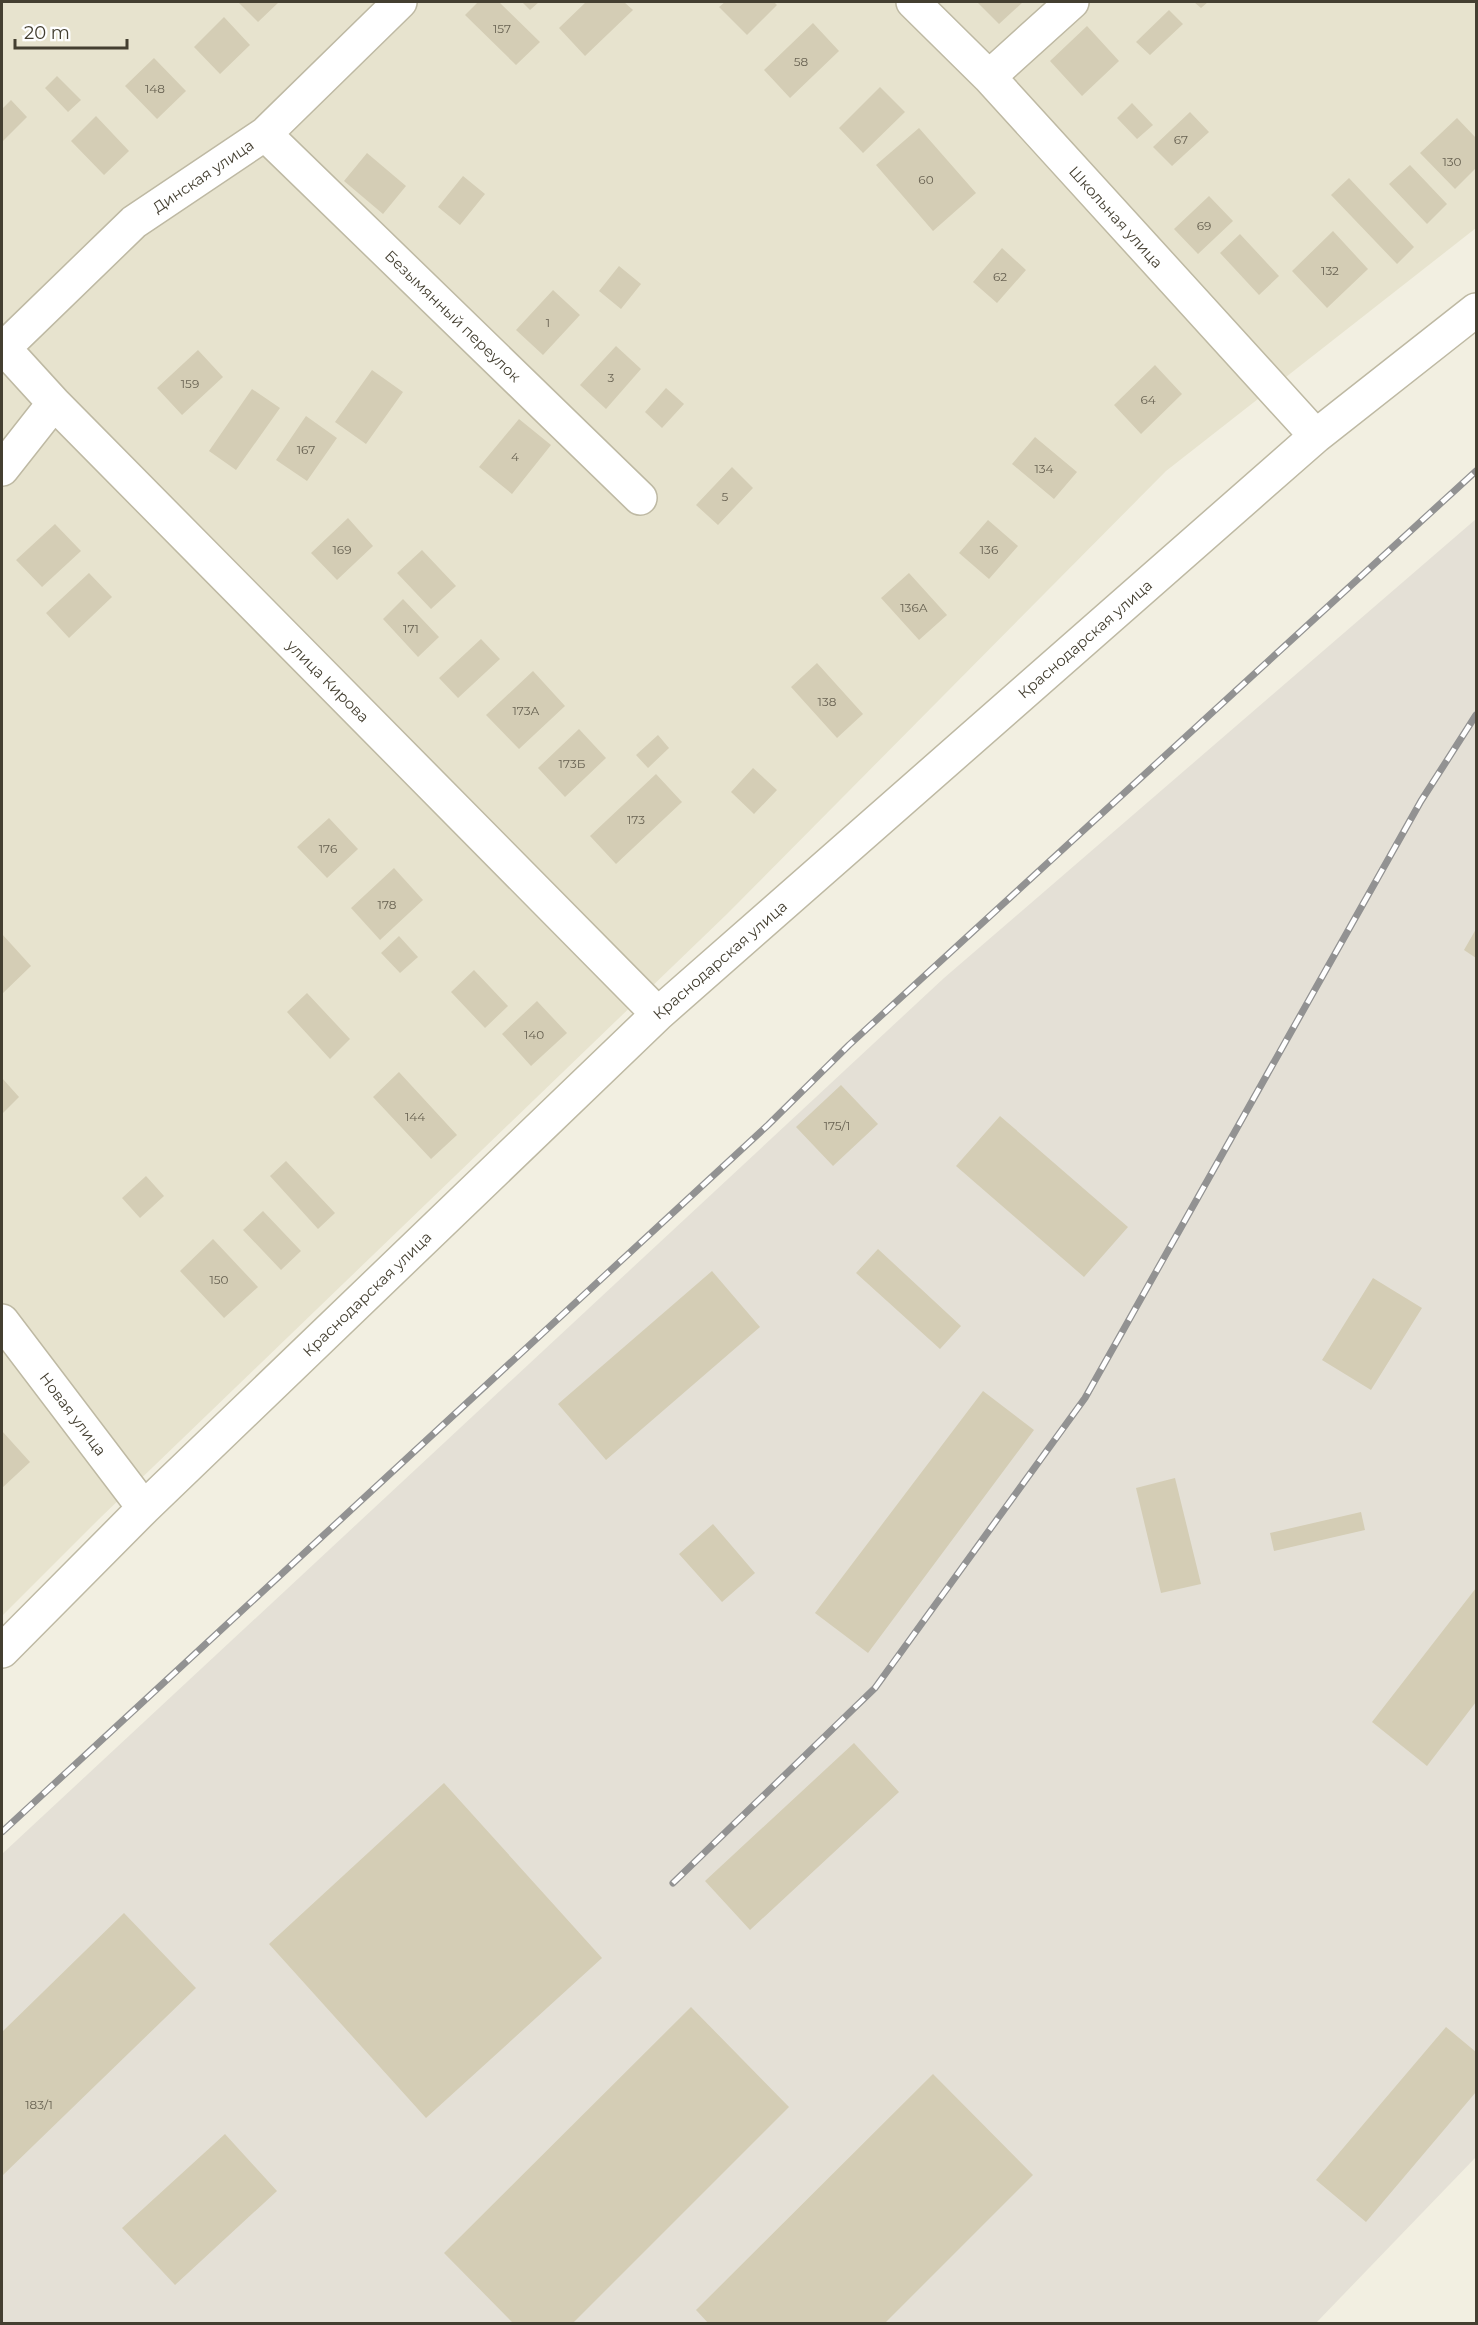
<svg xmlns="http://www.w3.org/2000/svg" width="1478" height="2325" viewBox="0 0 1478 2325" font-family="Montserrat,sans-serif">
  <rect width="100%" height="100%" fill="#f2efe1"/>
  <path fill="#e7e3ce" d="M2,2h1474v226l-310,243 -439,443 -628,605 -97,97z"/>
  <path fill="#e4e0d6" d="M1476,519v1638l-160,166 -1314,1v-470l942,-876z"/>
  <path fill="#d4cdb5" d="M238,2h41l-21,20z
    M478,2h21l41,40 -24,23 -51,-50z
    M522,2h17l-9,8z
    M586,2h38l9,8 -48,46 -26,-28z
    M725,2h49l3,3 -30,30 -28,-28z
    M977,2h46l-24,22z
    M1194,2h14l-7,6z
    M1169,10l14,14 -33,31 -14,-13z
    M224,17l26,28 -30,29 -26,-27z
    M813,23l26,28 -49,47 -26,-28z
    M1087,26l32,35 -37,35 -32,-35z
    M154,58l32,33 -29,28 -32,-33z
    M57,76l24,24 -13,12 -23,-24z
    M880,87l25,25 -42,41 -24,-25z
    M11,100l16,17 -25,25v-33z
    M1132,103l21,22 -16,14 -20,-21z
    M1190,112l19,20 -37,34 -19,-19z
    M96,116l33,35 -25,24 -33,-34z
    M1457,118l19,20v30l-21,21 -35,-36z
    M919,128l57,65 -43,38 -57,-66z
    M367,153l39,33 -23,28 -39,-33z
    M1410,165l37,39 -20,20 -38,-40z
    M463,176l22,18 -25,31 -22,-18z
    M1349,178l65,69 -17,17 -66,-69z
    M1209,196l24,25 -35,33 -24,-25z
    M1333,231l35,38 -41,39 -35,-37z
    M1240,234l39,42 -20,19 -39,-42z
    M1002,248l24,22 -29,33 -24,-21z
    M619,266l22,18 -20,25 -22,-18z
    M553,290l27,25 -37,40 -27,-25z
    M616,346l25,23 -35,40 -26,-24z
    M198,350l25,27 -41,38 -25,-27z
    M1155,365l27,29 -41,40 -27,-29z
    M372,370l31,22 -37,52 -31,-22z
    M666,388l18,16 -22,24 -17,-16z
    M252,389l28,19 -44,62 -27,-19z
    M306,416l31,22 -30,43 -31,-21z
    M519,419l32,26 -39,49 -33,-27z
    M1035,437l42,35 -23,27 -42,-35z
    M732,467l21,21 -35,37 -22,-20z
    M348,518l25,28 -36,34 -26,-27z
    M988,520l30,26 -29,33 -30,-26z
    M55,524l26,27 -39,36 -26,-27z
    M422,550l34,36 -25,23 -34,-36z
    M89,573l23,24 -43,41 -23,-25z
    M909,573l38,42 -28,25 -38,-42z
    M403,599l36,38 -21,20 -35,-38z
    M481,639l19,20 -42,39 -19,-20z
    M817,663l46,51 -26,24 -46,-51z
    M533,671l32,35 -46,43 -33,-34z
    M579,729l27,29 -41,39 -27,-29z
    M658,735l11,13 -21,20 -12,-13z
    M753,768l24,22 -23,24 -23,-22z
    M656,774l26,28 -66,62 -26,-28z
    M329,818l29,31 -31,29 -30,-31z
    M394,868l29,32 -43,40 -29,-32z
    M1476,929v29l-12,-8z
    M2,934l29,32 -29,28z
    M399,936l19,21 -18,16 -19,-20z
    M474,970l34,36 -23,22 -34,-36z
    M307,993l43,46 -20,20 -43,-47z
    M537,1001l30,32 -36,33 -29,-32z
    M399,1072l58,63 -26,24 -58,-62z
    M2,1078l17,19 -17,17z
    M841,1085l37,39 -45,42 -37,-39z
    M1000,1116l128,111 -44,50 -128,-111z
    M286,1161l49,52 -17,16 -48,-53z
    M146,1176l18,20 -24,22 -18,-20z
    M263,1211l38,40 -20,19 -38,-40z
    M213,1239l45,48 -34,31 -44,-47z
    M878,1249l83,77 -21,23 -84,-76z
    M712,1271l48,56 -154,133 -48,-56z
    M1373,1278l49,30 -51,82 -49,-30z
    M983,1391l51,39 -166,223 -53,-40z
    M2,1431l28,31 -28,26z
    M1175,1478l26,106 -40,9 -25,-105z
    M1361,1512l4,18 -91,21 -4,-18z
    M713,1524l42,49 -33,29 -43,-48z
    M1476,1588v114l-49,64 -55,-44z
    M854,1743l45,49 -149,138 -45,-49z
    M444,1783l158,175 -176,160 -157,-174z
    M124,1913l72,75 -194,188v-144z
    M691,2007l98,100 -217,217h-58l-70,-71z
    M1446,2027l30,25v40l-110,130 -50,-42z
    M933,2074l100,101 -149,149h-175l-13,-14z
    M225,2134l52,57 -102,94 -53,-57z"/>
  <g fill="none" stroke-linecap="round" stroke-linejoin="round">
    <defs>
      <path id="minor" d="M913,2l76,75 327,359
        M989,77l83,-75
        M265,134l375,364
        M2,346l52,57 604,611
        M4,348l130,-126 131,-88 135,-132
        M2,469l52,-66
        M2,1321l142,187
        M2,1651l142,-143 514,-494 658,-578 160,-126"/>
    </defs>
    <use href="#minor" stroke="#beb9a3" stroke-width="36"/>
    <use href="#minor" stroke="#fff" stroke-width="33"/>
    <defs>
      <path id="rail" d="M2,1832l766,-707 81,-80 627,-574
        M673,1883l202,-195 210,-290 336,-597 55,-86"/>
    </defs>
    <use href="#rail" stroke="#929292" stroke-width="7"/>
    <use href="#rail" stroke="#fff" stroke-width="4.5" stroke-dasharray="14" stroke-linecap="butt"/>
  </g>
  <g text-anchor="middle" dominant-baseline="central" stroke-width="5" stroke-linejoin="round" paint-order="stroke">
    <g font-size="12" fill="#686252">
      <text x="502" y="28">157</text>
      <text x="801" y="61">58</text>
      <text x="155" y="88">148</text>
      <text x="1181" y="139">67</text>
      <text x="1452" y="161">130</text>
      <text x="926" y="179">60</text>
      <text x="1204" y="225">69</text>
      <text x="1330" y="270">132</text>
      <text x="1000" y="276">62</text>
      <text x="548" y="322">1</text>
      <text x="611" y="377">3</text>
      <text x="190" y="383">159</text>
      <text x="1148" y="399">64</text>
      <text x="306" y="449">167</text>
      <text x="515" y="456">4</text>
      <text x="1044" y="468">134</text>
      <text x="725" y="496">5</text>
      <text x="342" y="549">169</text>
      <text x="989" y="549">136</text>
      <text x="914" y="607">136А</text>
      <text x="411" y="628">171</text>
      <text x="827" y="701">138</text>
      <text x="526" y="710">173А</text>
      <text x="572" y="763">173Б</text>
      <text x="636" y="819">173</text>
      <text x="328" y="848">176</text>
      <text x="387" y="904">178</text>
      <text x="534" y="1034">140</text>
      <text x="415" y="1116">144</text>
      <text x="837" y="1125">175/1</text>
      <text x="219" y="1279">150</text>
      <text x="39" y="2104">183/1</text>
    </g>
    <g font-size="15" fill="#443f31" stroke="#fff">
      <text transform="translate(203 176) rotate(-34)">Динская улица</text>
      <text transform="translate(1116 217) rotate(48)">Школьная улица</text>
      <text transform="translate(453 316) rotate(44)">Безымянный переулок</text>
      <text transform="translate(1085 639) rotate(-41)">Краснодарская улица</text>
      <text transform="translate(328 681) rotate(45)">улица Кирова</text>
      <text transform="translate(720 960) rotate(-41)">Краснодарская улица</text>
      <text transform="translate(367 1294) rotate(-44)">Краснодарская улица</text>
      <text transform="translate(73 1414) rotate(53)">Новая улица</text>
    </g>
  </g>
  <rect width="1478" height="2325" fill="none" stroke="#443f31" stroke-width="6"/>
  <path d="M15 39v9h112v-9" fill="none" stroke="#443f31" stroke-width="3"/>
  <text x="24" y="39" font-size="18" fill="#443f31" stroke="#ffffff" stroke-width="4.5" paint-order="stroke">20 m</text>
</svg>
